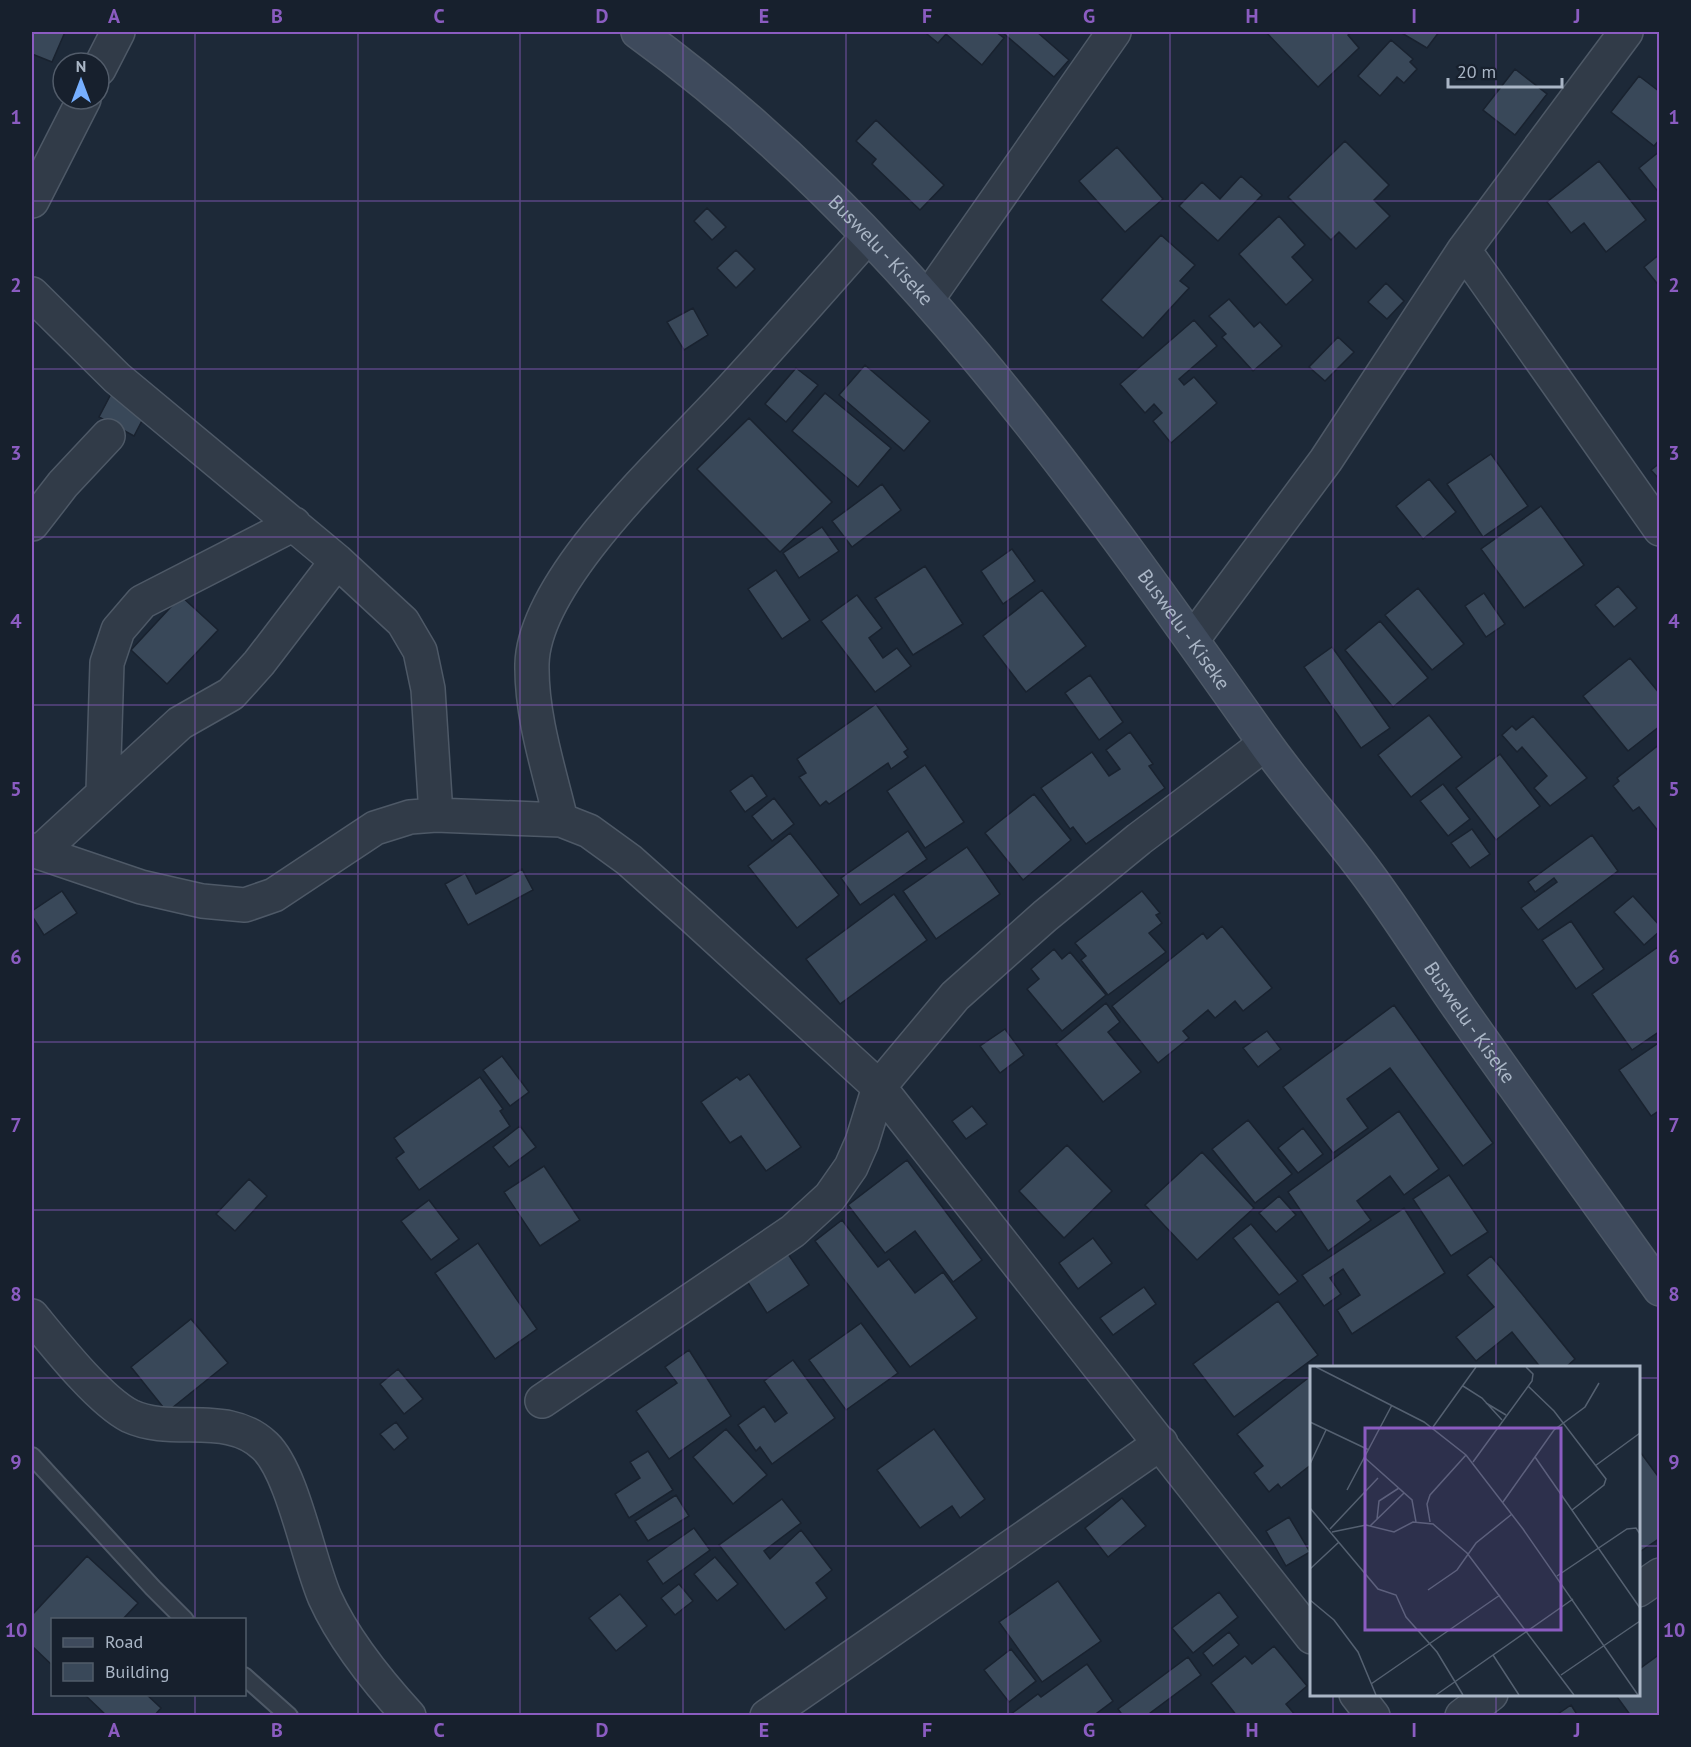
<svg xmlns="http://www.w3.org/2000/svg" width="1691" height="1747" viewBox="0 0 1691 1747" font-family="'PT Sans',sans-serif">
  <rect width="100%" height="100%" fill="#1d2938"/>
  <path fill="#394859" stroke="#19222f" stroke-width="1.5" d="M32,32h33l-13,30 -20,-8z
    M929,32h67l8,6 -22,27 -36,-31 -8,9 -11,-9z
    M1002,32h35l32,28 -15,17z
    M1266,32h86l-4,3 11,13 -41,39z
    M1400,32h39l-12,16z
    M1391,40l22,19 -3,3 7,7 -13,14 -7,-6 -17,19 -22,-20z
    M1515,69l32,25 -32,41 -32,-25z
    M1639,76l21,16v47l-6,7 -43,-34z
    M876,120l68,65 -24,25 -48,-46 4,-5 -20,-18z
    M1345,141l44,44 -15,15 16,16 -34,33 -17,-17 -8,8 -43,-43z
    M1117,147l46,52 -38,33 -46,-51z
    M1660,151v43l-21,-26z
    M1599,161l47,59 -40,32 -22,-29 -13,10 -24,-31z
    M1241,176l21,19 -44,46 -39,-35 23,-24 18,17z
    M707,208l19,19 -14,13 -18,-19z
    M1279,216l26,29 -13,12 21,23 -27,25 -47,-51z
    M1161,235l34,30 -15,16 9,7 -46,50 -42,-38z
    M736,250l19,19 -19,19 -19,-20z
    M1660,254v33l-16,-20z
    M1386,283l18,18 -17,18 -19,-17z
    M1229,299l25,28 6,-5 22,24 -29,25 -31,-34 4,-3 -17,-18z
    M693,308l15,27 -24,15 -17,-28z
    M1194,320l23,26 -38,33 5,6 10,-8 23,26 -46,40 -18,-22 9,-8 -8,-9 -9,9 -25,-29z
    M1338,337l16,15 -29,29 -16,-14z
    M865,365l65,56 -26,30 -65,-56z
    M796,368l22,17 -32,37 -21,-18z
    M825,393l66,55 -33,39 -66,-56z
    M111,394l35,19 -12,23 -35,-19z
    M749,418l83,84 -52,50 -83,-83z
    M1491,454l37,52 -45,31 -36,-53z
    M1660,463v17l-9,-10z
    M1429,479l27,33 -33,27 -27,-33z
    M882,484l19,26 -49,37 -20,-26z
    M1541,506l43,59 -60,43 -43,-59z
    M822,527l17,24 -40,27 -16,-25z
    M1012,549l23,32 -32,23 -22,-33z
    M925,566l38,58 -50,31 -38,-57z
    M776,570l34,50 -28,19 -34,-50z
    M1618,586l19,22 -23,19 -19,-22z
    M1418,588l46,56 -32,26 -47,-55z
    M1042,590l44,56 -60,46 -43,-56z
    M1484,593l21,31 -19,13 -21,-31z
    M857,595l25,33 -13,10 14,20 14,-10 14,18 -36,26 -54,-71z
    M181,596l37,34 -51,54 -36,-34z
    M1380,621l48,57 -35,29 -48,-57z
    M1332,647l58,81 -29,20 -57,-81z
    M1630,658l30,36v32l-32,25 -45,-55z
    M1090,675l33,47 -24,18 -34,-47z
    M876,704l32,45 -4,3 4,5 -17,12 -3,-6 -59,41 -3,-3 -6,5 -21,-29 7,-4 -9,-14z
    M1429,715l33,42 -51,40 -33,-42z
    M1533,716l54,62 -37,28 -16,-18 13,-12 -25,-29 -5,5 -15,-17 10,-9 4,4z
    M1130,732l23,32 -4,2 16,22 -79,56 -13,-17 -3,2 -29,-41 51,-36 17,24 11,-7 -14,-19z
    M1660,744v88h-1l-20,-25 -6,4 -20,-25 6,-5 -2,-3z
    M1500,754l40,52 -44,34 -40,-52z
    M925,765l39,57 -39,26 -38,-57z
    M752,775l15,21 -22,16 -15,-21z
    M1443,784l27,35 -22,17 -28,-35z
    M1034,794l37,46 -48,40 -38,-47z
    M774,798l20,26 -22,17 -20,-25z
    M1472,829l18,25 -20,14 -19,-25z
    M908,831l19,28 -67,46 -19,-27z
    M790,833l49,62 -42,33 -49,-62z
    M1592,835l26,36 -80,59 -17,-22 36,-26 -3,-4 -19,14 -7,-10z
    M967,847l33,47 -64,45 -33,-48z
    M522,869l11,21 -65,35 -23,-41 20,-11 11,21z
    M62,891l15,22 -33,22 -12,-19v-5z
    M1142,891l18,22 -4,2 6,8 -13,10 17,19 -58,43 -27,-35 5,-4 -11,-13z
    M894,894l33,46 -87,64 -34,-45z
    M1633,896l27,30v5l-16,14 -30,-33z
    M1571,921l33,48 -28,20 -34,-49z
    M1222,926l50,62 -29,23 -8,-10 -20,17 -7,-8 -25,21 6,7 -31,25 -46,-57 91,-73 4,6z
    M1658,947l2,84 -28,19 -40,-56z
    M1054,949l8,10 8,-7 36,43 -44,36 -35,-42 12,-10 -8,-10z
    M1106,1003l14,19 -12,10 33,40 -38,30 -47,-58z
    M1394,1005l99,138 -30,23 -73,-98 -43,31 21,29 -35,25 -50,-66z
    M1005,1029l19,26 -24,18 -20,-27z
    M1267,1031l14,18 -23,18 -15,-19z
    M1660,1042v68l-9,6 -32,-46z
    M502,1056l27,36 -19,14 -27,-36z
    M749,1074l52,73 -35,24 -25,-35 -11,7 -29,-41 36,-25 3,3z
    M480,1077l23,32 -3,2 10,15 -91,64 -23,-32 8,-6 -10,-14z
    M972,1106l15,18 -21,15 -14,-18z
    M1399,1111l40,58 -35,26 -14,-19 -33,25 14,19 -43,31 -40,-59z
    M1248,1120l44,54 -37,29 -43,-54z
    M520,1126l16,21 -27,20 -16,-20z
    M1303,1128l20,26 -25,19 -20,-25z
    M1067,1145l45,46 -48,47 -45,-47z
    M1202,1152l52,56 -57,52 -52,-55z
    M907,1160l75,100 -29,22 -38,-51 -30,22 -37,-48z
    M544,1166l36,54 -40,26 -36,-54z
    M1449,1175l39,57 -37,24 -38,-57z
    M249,1179l18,17 -32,35 -19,-17z
    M1279,1196l17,19 -20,17 -17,-19z
    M429,1200l30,39 -28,21 -30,-39z
    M1404,1208l41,65 -93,61 -15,-24 23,-15 -17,-26 -13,9 11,16 -17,12 -22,-31z
    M842,1220l36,47 11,-8 26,34 28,-21 34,46 -67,49 -95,-126z
    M1251,1224l47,57 -19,14 -46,-57z
    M1093,1238l19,25 -34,26 -19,-26z
    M478,1243l59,86 -42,30 -60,-86z
    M788,1254l21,31 -42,28 -20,-32z
    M1491,1256l84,103 -10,9h-24l-29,-36 -36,29 -20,-24 38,-30 -27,-32z
    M1144,1287l12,17 -43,31 -13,-17z
    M1278,1301l40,54 -84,62 -41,-53z
    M191,1319l37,44 -61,49 -36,-45z
    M861,1323l37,50 -52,37 -37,-50z
    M689,1350l42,66 -62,43 -33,-48 41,-28 -12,-16z
    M793,1360l42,58 -63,46 -12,-17 -4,4 -18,-26 26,-19 11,16 12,-9 -23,-32z
    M398,1369l25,30 -19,15 -24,-30z
    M1312,1375v89l-31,24 -3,-4 -9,8 -15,-19 9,-7 -26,-32z
    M396,1422l12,16 -14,12 -14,-16z
    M726,1429l41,46 -34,29 -40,-47z
    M934,1429l51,70 -25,19 -8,-12 -32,22 -43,-58z
    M1638,1449l22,30v59l-22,15z
    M648,1451l25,39 -44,28 -14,-24 25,-16 -10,-16z
    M676,1495l13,21 -41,25 -13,-20z
    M1122,1498l24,28 -38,31 -23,-29z
    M782,1499l19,24 -37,28 6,8 31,-29 31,40 -16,13 11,15 -42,32 -66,-85z
    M1289,1517l21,35 -24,14 -20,-35z
    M694,1528l16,22 -47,34 -16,-23z
    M87,1556l51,47 -16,17h-70v45l-20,-19v-31z
    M715,1557l23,27 -21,17 -23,-27z
    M1058,1581l43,60 -59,41 -43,-60z
    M679,1584l14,17 -18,14 -14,-17z
    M1219,1592l19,25 -45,36 -21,-25z
    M620,1594l27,32 -31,25 -27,-33z
    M1229,1632l10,13 -26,21 -10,-13z
    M1274,1646l33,40 -21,18 10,12h-59l-26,-33 34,-27 7,8z
    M1011,1649l25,32 -27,21 -25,-32z
    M1660,1654v62h-29l-16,-22h23v-24z
    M1188,1657l13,18 -55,41h-23l-5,-7z
    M1087,1664l26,37 -20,15 -82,-2 27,-20 3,3z
    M84,1694h62l15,14 -7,8h-47z
    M1571,1705l7,11h-23z"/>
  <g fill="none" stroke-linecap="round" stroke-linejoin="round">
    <defs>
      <path id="lane" d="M32,1456l121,132 32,32
        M244,1676l45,40"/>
      <path id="street" d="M99,69l19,-37
        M32,201l52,-102
        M1464,250l196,279
        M32,294l85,84 220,183 66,61 17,29 8,38 8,126
        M928,298l186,-266
        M32,524l31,-40 45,-48
        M1193,639l133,-179 138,-210 162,-218
        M103,791l4,-128 11,-33 24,-28 152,-78
        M561,820c-12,-50 -30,-104 -29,-156 2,-85 138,-208 194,-269 48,-52 95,-106 142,-159
        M32,850l109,37 61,14 43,4 29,-10 101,-67 35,-11 26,-2 125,5 28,11 40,29 63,56 187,171 433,550
        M41,851l139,-128 51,-29 28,-31 78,-102
        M32,1316c23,28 67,84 98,100 43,20 98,-6 135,30 28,27 43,113 60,152 19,42 53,84 84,118
        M542,1401l251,-170 37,-34 21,-30 11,-25 17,-55 76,-91 90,-80 94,-77 126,-95
        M1638,1590l22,-15
        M1356,1694l17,22
        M767,1716l394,-273
        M1462,1716l29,-22"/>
      <g id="secondary">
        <path id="s1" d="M638,32c257,186 443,451 624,707 33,47 72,90 106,136 32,43 61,90 92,134 66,94 133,186 200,280"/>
      </g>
    </defs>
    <use href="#lane" stroke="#4e5967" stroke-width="20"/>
    <use href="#street" stroke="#4e5967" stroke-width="36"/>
    <use href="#secondary" stroke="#4e5967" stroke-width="36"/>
    <use href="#lane" stroke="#313b48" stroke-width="16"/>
    <use href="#street" stroke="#313b48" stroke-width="33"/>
    <use href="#secondary" stroke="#3e4a5c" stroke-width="33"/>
  </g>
  <path fill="none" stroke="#8b5cc1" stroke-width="1.5" stroke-opacity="0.55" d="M195,32v1588M358,32v1684M520,32v1684M683,32v1684M846,32v1684M1008,32v1684M1170,32v1684M1333,32v1336M1496,32v1336M32,201h1628M32,369h1628M32,537h1628M32,705h1628M32,874h1628M32,1042h1628M32,1210h1628M32,1378h1280M1638,1378h22M32,1546h1280M1638,1546h22M195,1694v22M1333,1694v22M1496,1694v22"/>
  <g text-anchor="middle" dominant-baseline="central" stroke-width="4.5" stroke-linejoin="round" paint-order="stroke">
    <g font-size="20" fill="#aab6c6" stroke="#17202d">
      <text stroke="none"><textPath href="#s1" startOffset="327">Buswelu - Kiseke</textPath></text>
      <text stroke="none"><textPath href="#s1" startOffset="813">Buswelu - Kiseke</textPath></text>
      <text stroke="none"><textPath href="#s1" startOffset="1299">Buswelu - Kiseke</textPath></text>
    </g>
  </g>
  <g transform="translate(1310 1366)">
    <rect width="330" height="330" fill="#1d2938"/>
    <path fill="none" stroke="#556171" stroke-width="1.5" d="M6,1l108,55 42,33 57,74 115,166M153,20l19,12 20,22M218,20l26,25 52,68 -2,6 -32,25M176,37l20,12M0,56l59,28M123,61l43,-60M225,91l105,151M55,92l47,42 4,22M163,96l59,-81 1,-7 -7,-7M0,98l16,-34M285,100l45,-33M37,124l45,-85M193,136l51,-72 31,-23 14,-24M0,142l68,81 18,6 10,22 31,35 26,43M67,153l2,-18 20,-13M120,156l-3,-18 3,-9 36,-40M60,160l34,-33M20,163l48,-51M22,166l34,-7 28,7 19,-10 20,2 34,29 107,142M0,203l29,-27M247,210l70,-47 9,-1 4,6M118,224l29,-20 19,-27 36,-29M0,234l24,20 24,32 18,43M183,289l26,40M251,309l79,-54M61,318l129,-89M126,329l137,-96"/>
    <path fill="#8b5cc1" fill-opacity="0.15" stroke="#8b5cc1" stroke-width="3" d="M55,62h196v202h-196z"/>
    <rect width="330" height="330" fill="none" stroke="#aab6c6" stroke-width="3"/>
  </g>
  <rect width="1691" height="1747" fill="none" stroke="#17202d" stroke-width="66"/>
  <rect x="51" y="1618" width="195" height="78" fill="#17202d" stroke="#525c6a" stroke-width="1.5"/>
  <rect x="63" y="1638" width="30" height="9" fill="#3e4a5c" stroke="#525c6a" stroke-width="1.5"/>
  <text x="105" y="1648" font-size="18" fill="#aab6c6">Road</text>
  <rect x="63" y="1663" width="30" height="18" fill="#394859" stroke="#525c6a" stroke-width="1.5"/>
  <text x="105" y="1678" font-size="18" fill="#aab6c6">Building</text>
  <g transform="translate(81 81)"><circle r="28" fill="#17202d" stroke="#525c6a" stroke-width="1.5"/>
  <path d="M0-4.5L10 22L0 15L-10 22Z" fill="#76afff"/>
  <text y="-9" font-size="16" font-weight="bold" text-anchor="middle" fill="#aab6c6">N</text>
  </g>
  <path d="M1448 78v9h114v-9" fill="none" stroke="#aab6c6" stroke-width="3"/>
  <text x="1457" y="78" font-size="18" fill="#aab6c6" stroke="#17202d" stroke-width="4.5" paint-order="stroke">20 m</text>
  <rect x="33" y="33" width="1625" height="1681" fill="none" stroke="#8b5cc1" stroke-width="2"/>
  <g font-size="20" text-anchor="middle" font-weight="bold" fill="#8b5cc1">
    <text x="114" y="23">A</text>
    <text x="277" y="23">B</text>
    <text x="439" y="23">C</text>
    <text x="602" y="23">D</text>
    <text x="764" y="23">E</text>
    <text x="927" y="23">F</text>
    <text x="1089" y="23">G</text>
    <text x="1252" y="23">H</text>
    <text x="1414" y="23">I</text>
    <text x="1577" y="23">J</text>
    <text x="16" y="124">1</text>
    <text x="1674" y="124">1</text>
    <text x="16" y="292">2</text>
    <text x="1674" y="292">2</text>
    <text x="16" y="460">3</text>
    <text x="1674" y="460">3</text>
    <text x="16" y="628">4</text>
    <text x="1674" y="628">4</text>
    <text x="16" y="796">5</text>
    <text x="1674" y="796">5</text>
    <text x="16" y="964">6</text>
    <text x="1674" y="964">6</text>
    <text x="16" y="1132">7</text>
    <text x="1674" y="1132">7</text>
    <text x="16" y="1301">8</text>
    <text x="1674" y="1301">8</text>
    <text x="16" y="1469">9</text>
    <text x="1674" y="1469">9</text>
    <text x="16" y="1637">10</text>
    <text x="1674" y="1637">10</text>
    <text x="114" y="1737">A</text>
    <text x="277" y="1737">B</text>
    <text x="439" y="1737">C</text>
    <text x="602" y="1737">D</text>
    <text x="764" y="1737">E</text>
    <text x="927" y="1737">F</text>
    <text x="1089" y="1737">G</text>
    <text x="1252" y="1737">H</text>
    <text x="1414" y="1737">I</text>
    <text x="1577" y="1737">J</text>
  </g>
</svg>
